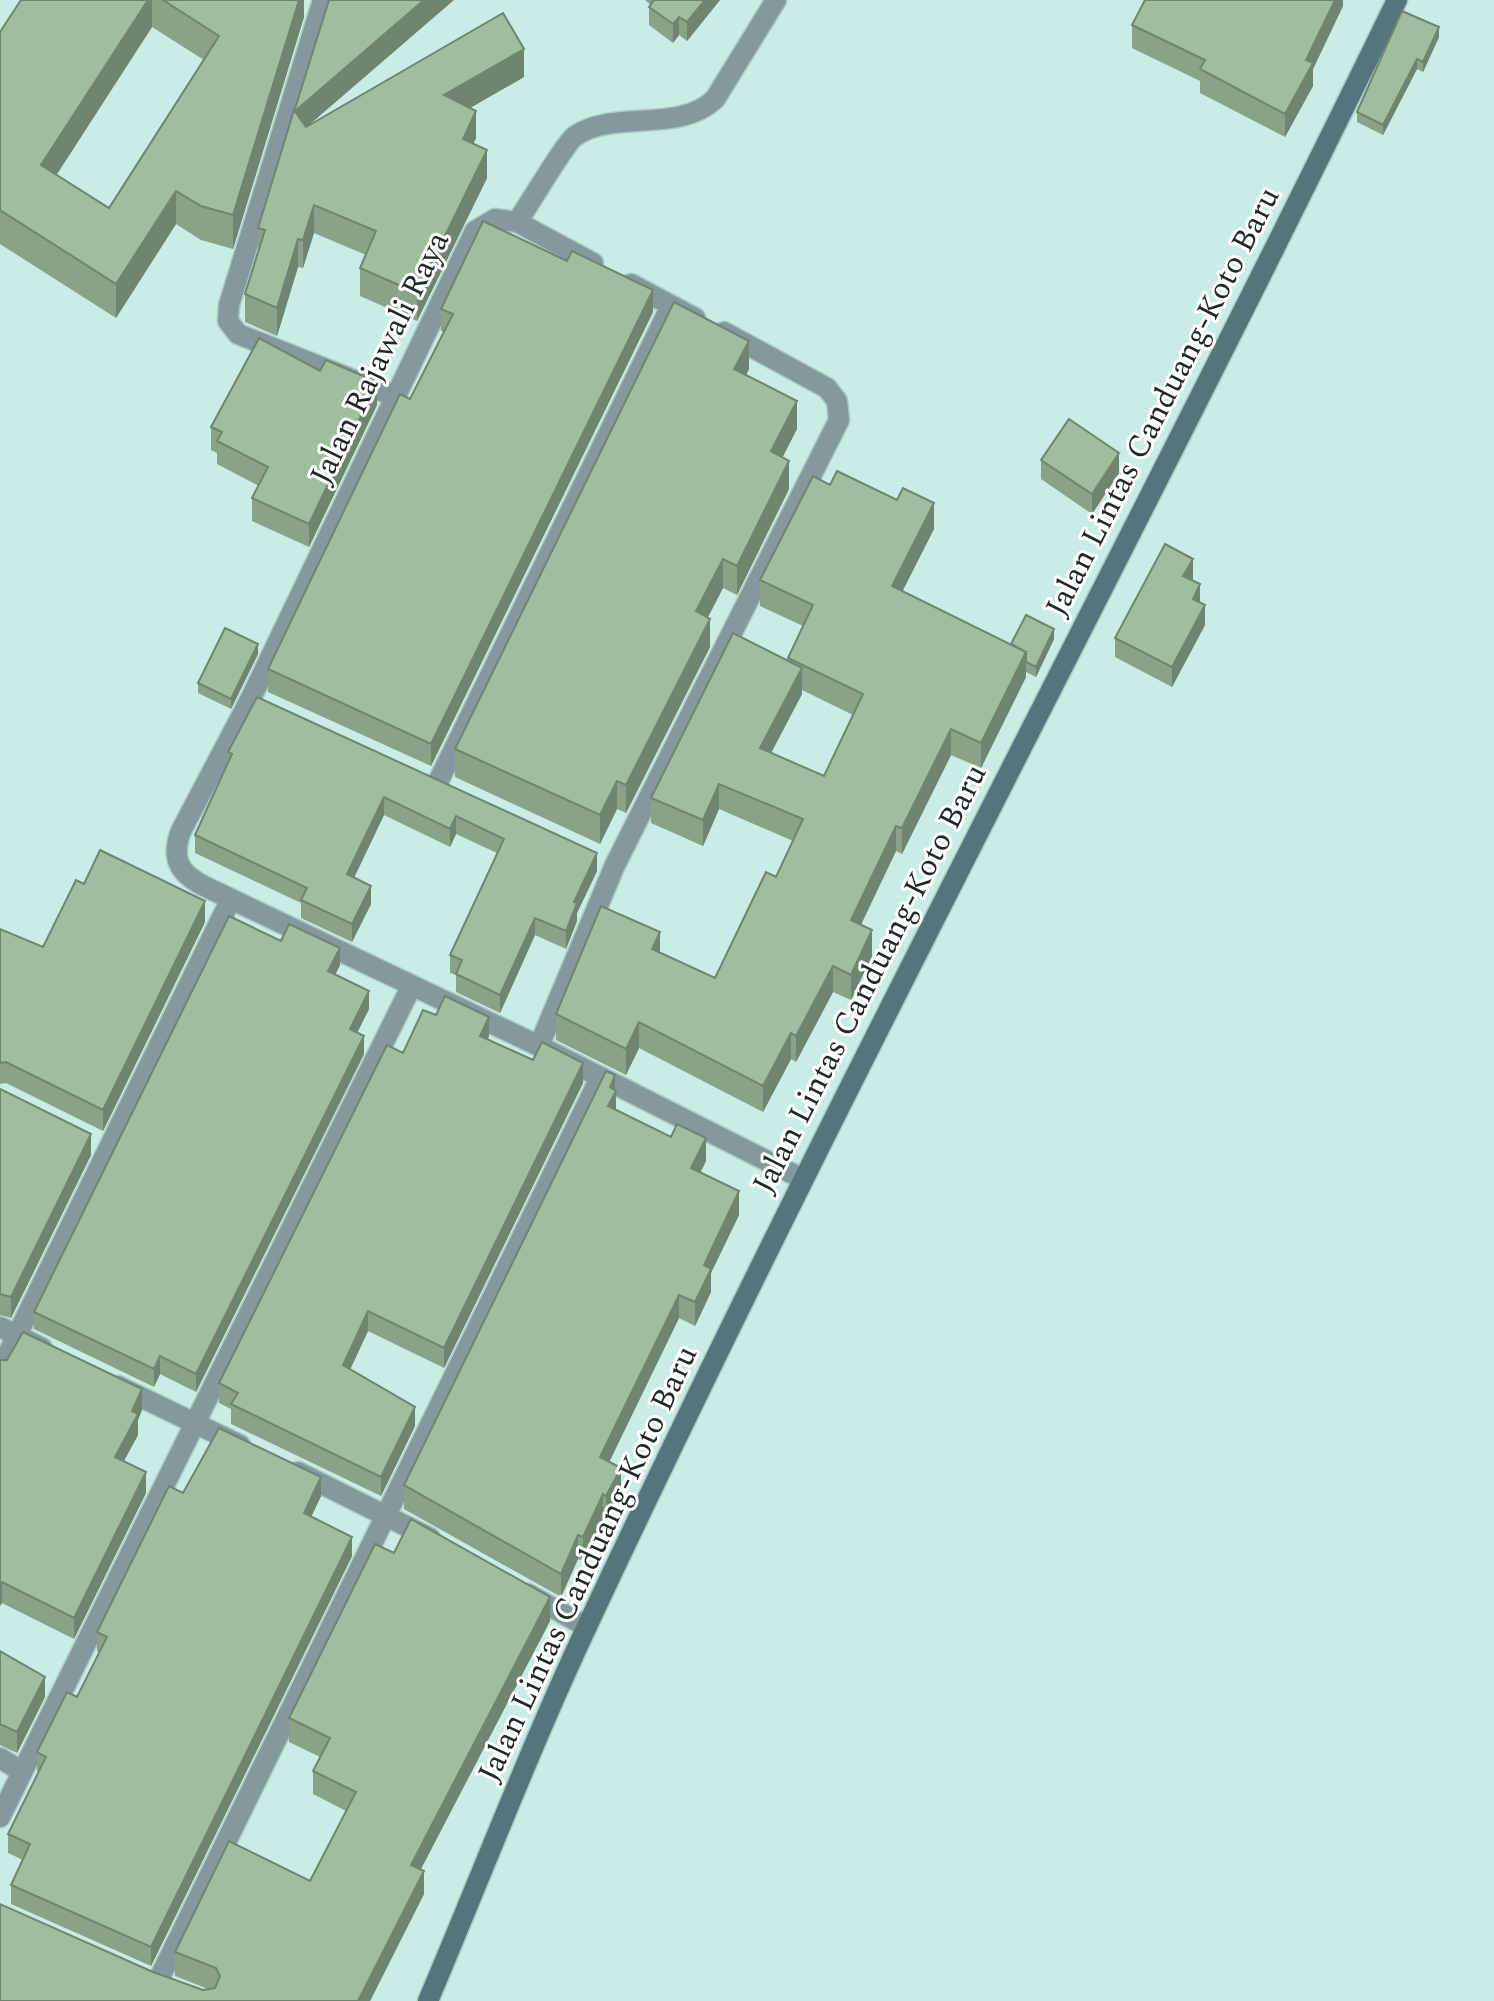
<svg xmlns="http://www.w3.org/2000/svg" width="1494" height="2001" viewBox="0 0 1494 2001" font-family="Spectral,serif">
  <rect width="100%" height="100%" fill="#c9ece4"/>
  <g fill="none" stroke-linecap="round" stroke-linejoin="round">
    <defs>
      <path id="street" d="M323,0l-94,305 -1,16 10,13 156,62
        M517,222c10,-14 49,-80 58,-86 40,-27 103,-2 140,-37l61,-99
        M593,263l-76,-41 -22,-3 -20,12 -224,467 -70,133c-17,44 19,52 50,68l308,147 262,132
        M631,284l64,34
        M437,784l234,-478
        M539,1046l76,-181 224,-445 -2,-19 -10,-13 -103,-56
        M0,1327l42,21
        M0,1370l231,-471
        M118,1386l122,59
        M298,1472l132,66
        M528,1594l59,33
        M0,1758l21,13
        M0,1817l411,-830
        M157,1983l443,-905"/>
      <path id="secondary" d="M428,2001c54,-127 103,-256 162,-381 256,-546 543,-1077 807,-1620"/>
    </defs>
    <use href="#street" stroke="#aac9c2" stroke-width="23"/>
    <use href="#secondary" stroke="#aac9c2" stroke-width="23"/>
    <use href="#street" stroke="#84999e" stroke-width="20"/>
    <use href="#secondary" stroke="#55757c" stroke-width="20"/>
  </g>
  <path fill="#88a388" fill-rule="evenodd" d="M21,0h283v17l-71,232 -32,-9 -25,-16 -60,94 -116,-74v-212zM152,27l52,33 -95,148 -53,-33z
    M645,0h75l-33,41 -8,-6 -6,8 -24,-18v-18l2,-2z
    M1343,0v6l-30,63v17l-28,51 -85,-44v-12l-68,-33v-23z
    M1439,37l-16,35 -6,-3 -34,66 -26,-13v-10z
    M524,77l-54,31 6,30 -3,6 14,34 -70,143 -57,-25v-28l6,-13 -52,-22 -11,35 -5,-1 -21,69 -32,-14v-28l13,-42v-24l51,-103z
    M441,309l212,3 -222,454 -163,-74v-23l142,-270 34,-67 -3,-1z
    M749,369l-3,6 51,54 -15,28 7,32 -52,106 -14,-7 -15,29 2,30 -84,166 -9,-4 -17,35 -145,-67v-28z
    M377,405l-68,142 -57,-26v-23l7,-12 -42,-22v-11l-6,-3v-23z
    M1041,460l78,13 -27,41 -51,-35z
    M830,485l104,44 -32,62 109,53 43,-5 -18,38 -10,-5v5l-45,91 -30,-13 -49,99 -6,-3 -35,74 11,31 -21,44 -18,-8 -37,70 -5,-3 -28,53 -124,-64 -13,27 -70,-35v-26l104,-62 55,26 61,-101 17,-36 -74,-32 -16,37 -52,-23v-25l137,-137v-3l15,-32 -43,-20v-26zM802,690l51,25 -29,61 -53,-23 31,-59z
    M1193,579l-1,1 8,22 5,23 -33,62 -57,-30v-19z
    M258,654l-27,55 -33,-16v-10z
    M257,697l340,174 -20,42v8l-11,28 -31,-14 -35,78 -44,-21v-17l-6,-2v-18l47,-102 -41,-19 -6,13 -66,-32 -30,63 17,26 -19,38 -51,-24v-15l-106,-50v-18l33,-73v-10z
    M84,884l121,38 -102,209 -97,-48 -6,1v-155l43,18z
    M281,941l59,24 -5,10 34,34 -12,24 7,21 -168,338 -36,-18 -6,13 -120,-58v-17z
    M489,1036l-1,3 95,44 -139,285 -76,-37 -18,38 65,57 -34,70 -150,-72v-15l-12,-6v-20l184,-330z
    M0,1089l91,66 -80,163 -11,-3z
    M615,1090l1,20 90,51 -6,12 39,42 -28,58v19l-16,34 -16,-8 -70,144 12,30 -15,28 -3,-2 -20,43 -5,-2 -17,38 -157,-88v-24z
    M0,1360l142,50 -4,10v15l-14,26 22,32 -72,146 -72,-36 -2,3z
    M183,1493l138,3 -10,21 41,39 -201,410 -140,-62v-19l12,-25 -15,-7v-19l31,-62 -2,-1v-19l40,-55 22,-45 -2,-1v-19z
    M394,1553l156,68 -129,248 3,25 -54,107h-370l153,-29 50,18 5,-1 -33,-13v-24l135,-71 36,-70 -33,-17v-23l7,-14 -31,-15v-24z
    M0,1651l45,46 -28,56 -17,-8z"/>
  <path fill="#6f856f" d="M148,0h4v27l-111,172v-34z
    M299,0h5v17l-71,232v-34z
    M424,0h30l-160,138v-26z
    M705,0h15l-33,41v-19z
    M1335,0h8v6l-30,63v17l-28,51v-23l21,-54z
    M679,17v18l-6,8v-19z
    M1439,27v10l-16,35v-10z
    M524,49v28l-80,46v-28z
    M1417,59v10l-34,66v-10z
    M476,111v27l-13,29v-28z
    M487,150v28l-70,143v-28z
    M176,191v33l-60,94v-34z
    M314,205v28l-11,35v-28z
    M298,239v28l-21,69v-28z
    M653,290v22l-222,454v-22z
    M749,341v28l-15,29v-29z
    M377,382v23l-68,142v-23z
    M797,401v28l-26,51v-29z
    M1119,453v20l-27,41v-20z
    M789,461v28l-52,106v-29z
    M934,503v26l-42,83v-26z
    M723,559v29l-27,52v-29z
    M1193,559v20l-10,17v-20z
    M1200,584v20l-7,-5z
    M1205,605v20l-33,62v-20z
    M710,619v28l-84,166v-28z
    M1054,629v10l-18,38v-10z
    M258,644v10l-27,55v-10z
    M1026,652v25l-45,91v-25z
    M802,668v26l-42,80v-26z
    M951,729v26l-49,99v-26z
    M617,781v28l-17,35v-29z
    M719,784v25l-16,37v-26z
    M384,797v18l-37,77v-18z
    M456,816v18l-6,13v-18z
    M896,826v25l-45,94v-25z
    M597,853v18l-20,42v8l-11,28v-18l8,-29z
    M371,886v18l-19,38v-18z
    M205,901v21l-102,209v-21z
    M535,918v17l-35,78v-18z
    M872,930v26l-21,44v-25z
    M660,932v26l-8,-9z
    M340,948v17l-12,24v-18z
    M833,966v26l-37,70v-26z
    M369,991v18l-19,38v-18z
    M489,1017v19l-9,20v-20z
    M639,1022v26l-13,27v-26z
    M791,1033v26l-28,53v-26z
    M364,1036v18l-168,338v-18z
    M583,1063v20l-139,285v-20z
    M615,1075v18l1,-2v23l-8,-8 2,-19z
    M91,1134v21l-80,163v-21z
    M706,1138v23l-15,30v-23z
    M739,1191v24l-28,58v19l-16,34v-24l9,-37z
    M679,1295v23l-79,163v-24z
    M368,1311v20l-25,54v-20z
    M160,1356v18l-6,13v-18z
    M142,1389v21l-4,10v15l-23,42v-20l17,-46z
    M415,1407v19l-34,70v-19z
    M621,1468v24l-15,28v-24z
    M146,1472v21l-72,146v-21z
    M321,1477v19l-17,36v-19z
    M603,1494v24l-20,43v-24z
    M578,1535v24l-17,38v-23z
    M352,1537v19l-201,410v-19z
    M2,1582v21l-2,3v-21z
    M550,1597v24l-139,267v-23z
    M45,1677v20l-28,56v-21z
    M424,1871v23l-54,107h-12z"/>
  <path fill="#9ebe9e" stroke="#6f856f" stroke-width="2" d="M21,0h127l-107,165 68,43 110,-172 -56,-36h136l-66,215 -32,-9 -25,-15 -60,93 -116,-74v-178z
    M329,0h95l-130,112z
    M654,0h51l-18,22 -8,-5 -6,7 -24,-17z
    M1145,0h190l-29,60 7,3 -28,51 -85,-45 5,-9 -73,-35z
    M1402,11l37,16 -16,35 -6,-3 -34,66 -26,-13z
    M503,13l21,36 -80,46 32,16 -13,28 24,11 -70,143 -57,-25 16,-37 -62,-26 -11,35 -5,-1 -21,69 -32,-14 20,-64 -7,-2 36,-118 12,17z
    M483,221l84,40 5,-10 81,39 -222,454 -163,-75 132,-275 10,5 43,-85 -12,-5z
    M674,302l75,39 -15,28 63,32 -26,50 18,10 -52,105 -14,-7 -27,52 14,8 -84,166 -9,-4 -17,34 -145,-66z
    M259,338l61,33 6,-11 51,22 -68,142 -57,-26 16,-31 -51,-26 5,-9 -11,-5z
    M1069,419l50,34 -27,41 -51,-34z
    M837,471l60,29 6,-12 31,15 -42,83 134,66 -45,91 -30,-14 -49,99 -6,-2 -45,94 21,10 -21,45 -18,-9 -37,70 -5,-3 -28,53 -124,-64 -13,27 -70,-35 45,-108 59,26 -8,17 63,29 51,-106 10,5 27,-58 -84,-35 -16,36 -52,-22 82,-165 69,35 -42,80 64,28 39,-82 -75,-36 25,-53 -53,-25 53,-104 17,9z
    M1165,544l28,15 -10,17 17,8 -7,15 12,6 -33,62 -57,-29z
    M1026,615l28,14 -18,38 -10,-5v-10l-15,-8z
    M225,628l33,16 -27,55 -33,-16z
    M257,697l340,156 -23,49 3,1 -11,28 -31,-13 -35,77 -44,-21 6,-14 -12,-5 54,-116 -48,-23 -6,13 -66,-32 -37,77 24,12 -19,38 -51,-24 6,-12 -112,-53 37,-81 -4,-2z
    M100,850l105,51 -102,209 -97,-48 -6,1v-134l43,18 33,-67 8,4z
    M229,916l52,25 8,-17 51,24 -12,23 41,20 -19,38 14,7 -168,338 -36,-18 -6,13 -120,-57z
    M445,996l44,21 -9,19 53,24 9,-18 41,21 -139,285 -76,-37 -25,54 72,42 -34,70 -150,-73 7,-11 -19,-10 168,-338 16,8 20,-43 13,5z
    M606,1071l9,4 -5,12 6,4 -8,15 63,31 6,-13 29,14 -15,30 48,23 -35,74 7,4 -16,33 -16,-7 -79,162 21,11 -15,28 -3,-2 -20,43 -5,-2 -17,39 -157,-89z
    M0,1089l91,45 -80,163 -11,-3z
    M23,1332l119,57 -10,22 6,3 -23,43 31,15 -72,146 -72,-36 -2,3v-225h7z
    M219,1428l102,49 -17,36 48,24 -201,410 -140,-62 19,-41 -22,-10 38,-77 -9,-5 30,-60 10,5 30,-60 -10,-5 72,-146 14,7z
    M411,1519l139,78 -139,268 13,6 -66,130h-358v-97l153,68 50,18 12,-2 5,-12 -4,-8 -41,-16 54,-111 81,40 46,-89 -43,-21 17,-33 -41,-20 86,-174 19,9z
    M0,1651l45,26 -28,55 -17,-8z"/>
  <g text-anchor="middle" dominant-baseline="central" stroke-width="6" stroke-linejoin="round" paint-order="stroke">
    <g font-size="32" fill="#1c2926" stroke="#fff">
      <text transform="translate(380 358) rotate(-64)">Jalan Rajawali Raya</text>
      <text transform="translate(1163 402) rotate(-63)">Jalan Lintas Canduang-Koto Baru</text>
      <text transform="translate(870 979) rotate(-63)">Jalan Lintas Canduang-Koto Baru</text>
      <text transform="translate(588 1564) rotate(-65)">Jalan Lintas Canduang-Koto Baru</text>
    </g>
  </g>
</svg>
